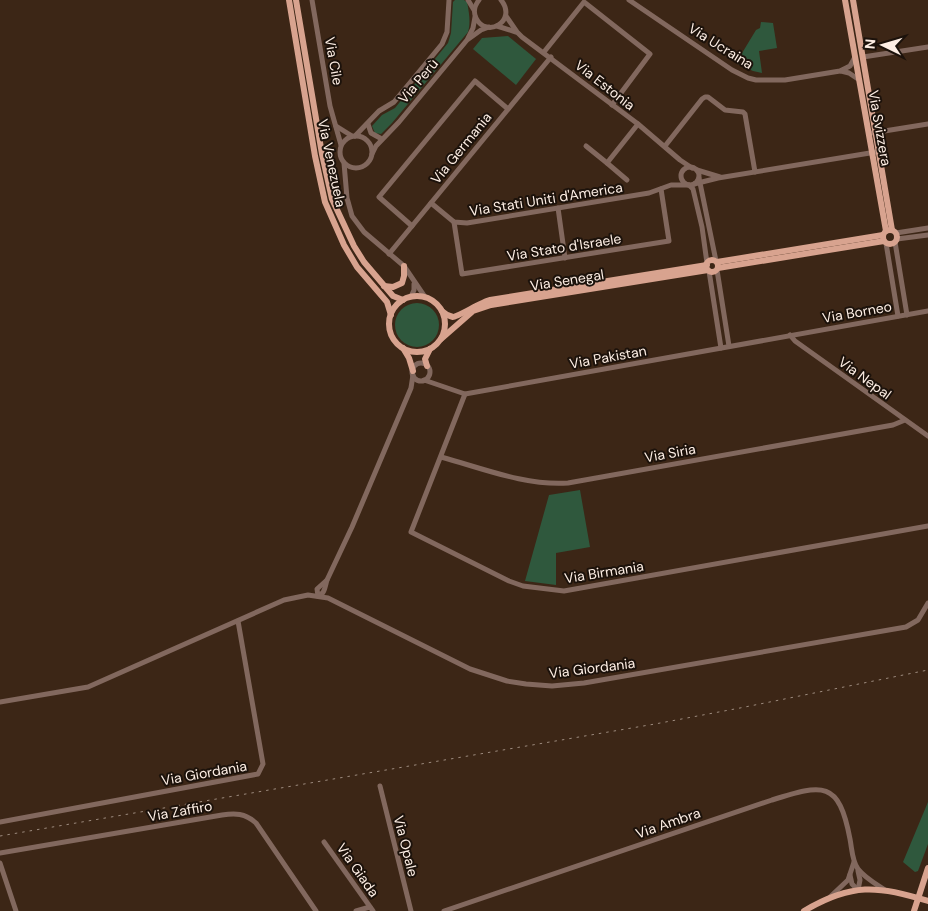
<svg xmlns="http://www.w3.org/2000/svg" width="928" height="911" font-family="'DM Sans',sans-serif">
<rect width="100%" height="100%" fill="#3c2616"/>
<g fill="#2f583d">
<path d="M455,0h9l3,2c2,10 4,21 1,30l-76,91 -11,11 -6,-1 -3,-7 10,-11 13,-7 53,-65 3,-10 2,-31z"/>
<path d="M761,22l12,1 4,25 -18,3 3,22 -9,-2 -17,-8 20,-33 4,-2z"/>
<path d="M508,36l28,23 -20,26 -43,-36 9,-11z"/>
<circle cx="417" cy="325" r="22"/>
<path d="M580,490l10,57 -34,6v32l-31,-4 24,-86z"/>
<path d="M928,802v42l-10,27 -3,1 -12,-10z"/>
</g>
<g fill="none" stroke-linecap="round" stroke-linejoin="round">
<g stroke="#82685e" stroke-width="5">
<path d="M312,0l18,106 11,39"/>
<path d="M468,0l6,10"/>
<path d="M479,0c-4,5 -6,12 -3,18 10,21 42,3 25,-18"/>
<path d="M629,0l103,70 16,8 8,2h29l55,-9 10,-5 5,-9"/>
<path d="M506,16l11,16 5,5 116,87 42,36 12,8"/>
<path d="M497,26l19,6"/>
<path d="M468,38l5,-10 2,-11"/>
<path d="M544,52l40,-50 66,52 -38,51"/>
<path d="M863,57l65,-10"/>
<path d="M841,71l8,2 9,6"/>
<path d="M368,124l3,9 9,5"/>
<path d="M336,126l16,10"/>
<path d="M872,133l56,-9"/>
<path d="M355,136l24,-25 15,-9 48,-58 5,-12 2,-32"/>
<circle cx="356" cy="152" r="16"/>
<path d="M586,146l21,17 31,-39"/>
<path d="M665,146l37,-47 3,-2h3l17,13 18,2 2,2 10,58"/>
<path d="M372,154l4,-8 23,-24 68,-82 14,-10 8,-3"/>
<path d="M344,163l3,35 5,18 12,16 40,34 21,31"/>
<path d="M607,163l20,17"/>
<circle cx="690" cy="176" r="9"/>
<path d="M697,170l23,7"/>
<path d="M699,178l17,83"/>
<path d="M694,184l24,-6 158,-26"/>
<path d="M689,185l4,4 9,38 5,36"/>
<path d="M431,203l23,19 13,1 182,-30 22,-8h16"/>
<path d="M558,208l7,50"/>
<path d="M454,222l8,52 207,-33 -8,-52"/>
<path d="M412,226l-33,-29 96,-116 33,28"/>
<path d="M896,233l32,-5"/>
<path d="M897,239l31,-4"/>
<path d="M895,242l12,73"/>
<path d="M886,243l12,73"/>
<path d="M389,254l162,-197"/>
<path d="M717,270l12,76"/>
<path d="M709,271l12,77"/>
<path d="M411,297l3,-7v-6"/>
<path d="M790,335l5,6 133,95"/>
<circle cx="421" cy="372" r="9"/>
<path d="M424,380l41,14 463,-83"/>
<path d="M465,394l-54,138 98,49 14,5 41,5 364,-65"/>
<path d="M441,457c41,11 84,29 127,26l325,-58 12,-5"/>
<path d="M318,596c7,-2 7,-10 9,-16l25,-53 59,-139 2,-13"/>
<path d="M318,596l-1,-7 10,-9"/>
<path d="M0,702l88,-15 196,-87 24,-5 20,3 142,71 37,12 19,3 26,2 32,-3 322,-56 12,-7 10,-17"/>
<path d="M380,786l31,125"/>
<path d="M0,822l258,-48 5,-10 -25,-143"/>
<path d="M324,842l49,69"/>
<path d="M0,853l222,-38c13,-2 23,-2 34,8l60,88"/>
<path d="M0,863l16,48"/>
<path d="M850,875l2,9 6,6"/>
<path d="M858,890l2,-10 -2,-9"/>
<path d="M830,897l18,-17 6,-18"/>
<path d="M356,911l14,-4"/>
<path d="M444,911l328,-111c51,-16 67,-20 78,39 2,10 2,22 8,30 7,9 18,15 27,21"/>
</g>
<g stroke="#d8a38f" stroke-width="6">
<path d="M289,0l26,156 10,46 19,43 13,22 30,35 4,13"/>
<path d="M296,0l26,154 10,45 22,47 10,16 29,34 10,4"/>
<path d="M845,0l41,231"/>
<path d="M853,0l39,230"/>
<circle cx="890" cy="237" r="7"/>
<circle cx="712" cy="266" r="6"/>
<path d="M717,262l166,-27"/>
<path d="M718,268l166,-27"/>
<path d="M384,286l9,1 9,-4 2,-7v-10"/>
<circle cx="417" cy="324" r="28"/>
<path d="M442,311c3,3 7,5 11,6 4,0 29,-15 37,-17l217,-35"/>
<path d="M441,339l32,-28 18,-6 217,-35"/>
<path d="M403,348l6,10 4,13"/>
<path d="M427,366l-2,-7 5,-10"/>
<path d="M804,911c47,-28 74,-26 124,-10"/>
<path d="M914,911l14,-43"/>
</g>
<path stroke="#9d8b7e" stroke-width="1" stroke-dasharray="2.5 5" stroke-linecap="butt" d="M0,836l655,-112 85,-16 188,-38"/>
</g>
<g text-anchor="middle" stroke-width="4" stroke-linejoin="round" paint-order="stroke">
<g font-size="14" fill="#fdeee4" stroke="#1c120b">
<text transform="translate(721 46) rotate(32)" y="5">Via Ucraina</text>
<text transform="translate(334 61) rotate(80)" y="5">Via Cile</text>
<text transform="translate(418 81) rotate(-50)" y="5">Via Perù</text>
<text transform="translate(605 85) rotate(38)" y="5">Via Estonia</text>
<text transform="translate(880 128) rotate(80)" y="5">Via Svizzera</text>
<text transform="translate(461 148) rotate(-51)" y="5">Via Germania</text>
<text transform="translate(332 163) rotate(78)" y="5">Via Venezuela</text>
<text transform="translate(546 199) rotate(-9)" y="5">Via Stati Uniti d'America</text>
<text transform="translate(564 247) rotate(-9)" y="5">Via Stato d'Israele</text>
<text transform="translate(567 280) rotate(-9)" y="5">Via Senegal</text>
<text transform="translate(857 312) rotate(-10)" y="5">Via Borneo</text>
<text transform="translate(608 357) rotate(-10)" y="5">Via Pakistan</text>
<text transform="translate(865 378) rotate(36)" y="5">Via Nepal</text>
<text transform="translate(670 453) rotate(-10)" y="5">Via Siria</text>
<text transform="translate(604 572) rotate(-9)" y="5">Via Birmania</text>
<text transform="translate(592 668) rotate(-7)" y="5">Via Giordania</text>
<text transform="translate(204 773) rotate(-10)" y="5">Via Giordania</text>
<text transform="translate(180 811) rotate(-10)" y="5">Via Zaffiro</text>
<text transform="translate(668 823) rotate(-19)" y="5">Via Ambra</text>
<text transform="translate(406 846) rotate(76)" y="5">Via Opale</text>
<text transform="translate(358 870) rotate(55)" y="5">Via Giada</text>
</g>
</g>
<g transform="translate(883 45) rotate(275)" stroke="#1c120b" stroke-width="4" paint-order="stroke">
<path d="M0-4L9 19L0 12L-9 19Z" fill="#fdeee4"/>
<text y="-8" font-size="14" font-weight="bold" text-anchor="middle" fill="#fdeee4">N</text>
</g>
</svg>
